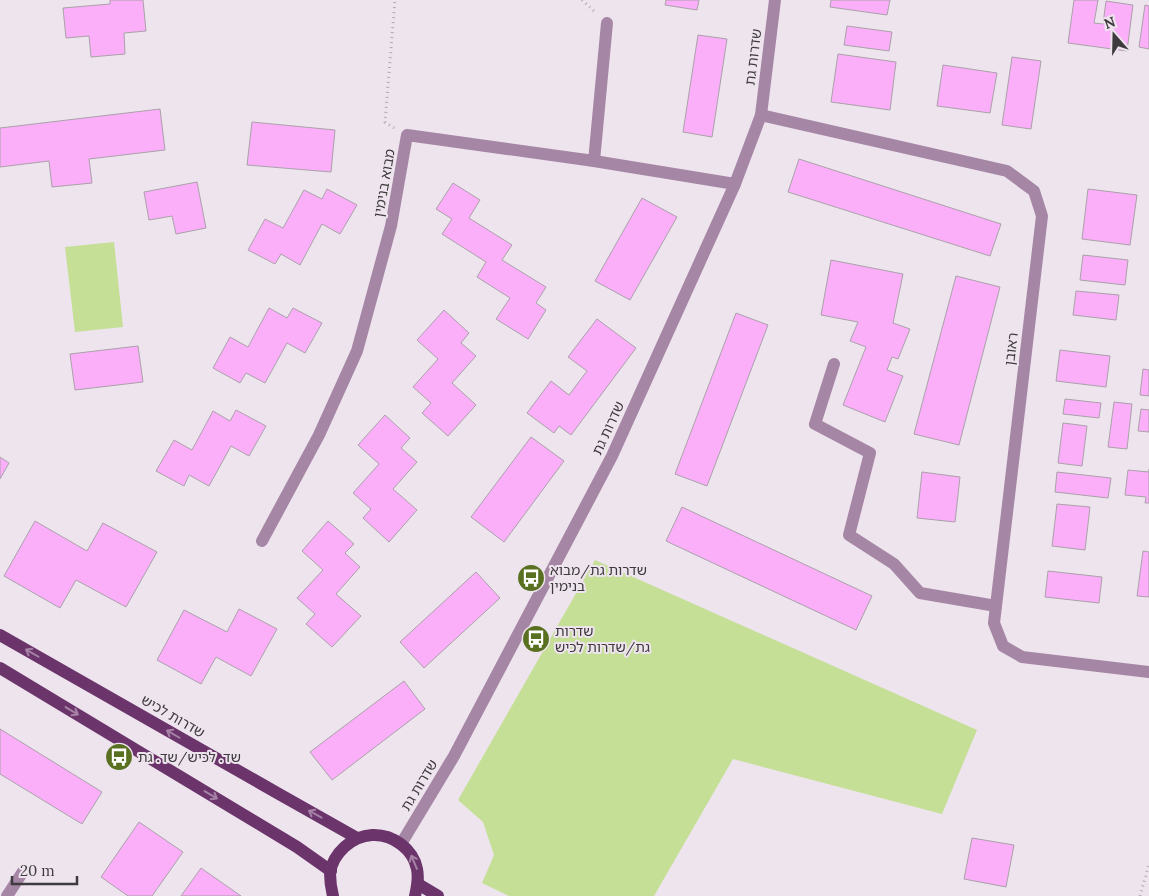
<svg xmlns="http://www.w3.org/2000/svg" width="1149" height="896" font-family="Lora,'Noto Sans Hebrew',serif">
<rect width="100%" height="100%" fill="#eee4ee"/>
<g fill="#c5df96">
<path d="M114,242l9,85 -48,5 -10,-85z"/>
<path d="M595,560l382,170 -35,84 -209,-55 -79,137h-145l-27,-13 12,-28 -11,-33 -25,-22z"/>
</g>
<g fill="#faaff8" stroke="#aaa1aa">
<path d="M110,0h33l3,31 -22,2 1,21 -34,3 -2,-21 -23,2 -3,-30 47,-4z"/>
<path d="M666,0h33l-2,10 -32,-5z"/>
<path d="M831,0h59l-3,15 -57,-8z"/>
<path d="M1074,0h24l-4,23 9,1 3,-23 27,4 -6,46 -59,-8z"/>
<path d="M1145,5l4,1v43l-10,-2z"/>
<path d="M847,26l45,6 -3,19 -45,-6z"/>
<path d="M698,35l29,4 -15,98 -29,-5z"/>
<path d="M838,54l58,8 -6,48 -59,-8z"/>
<path d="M1012,57l29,4 -10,68 -29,-4z"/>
<path d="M943,65l54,8 -7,40 -53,-7z"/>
<path d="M160,109l5,41 -76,9 3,24 -40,4 -3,-26 -49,6v-39z"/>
<path d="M252,122l83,8 -4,42 -84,-7z"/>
<path d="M799,159l202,65 -11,32 -202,-64z"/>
<path d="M197,182l9,46 -30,6 -4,-18 -23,4 -5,-28z"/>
<path d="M453,183l27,17 -11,18 43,27 -10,15 44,27 -10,16 10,7 -18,29 -32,-20 14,-21 -33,-21 9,-15 -44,-28 10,-15 -16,-10z"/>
<path d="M327,189l30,16 -17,29 -18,-10 -22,41 -19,-11 -6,10 -27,-14 17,-31 18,9 21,-38 18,9z"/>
<path d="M1088,189l49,6 -7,50 -48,-6z"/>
<path d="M642,198l35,19 -47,83 -35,-19z"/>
<path d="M1083,255l45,5 -3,25 -45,-5z"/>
<path d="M831,260l72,14 -10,49 17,6 -12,30 -6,-2 -5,13 16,6 -18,46 -42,-17 23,-58 -16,-6 8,-19 -37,-7z"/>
<path d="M956,276l44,11 -41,158 -45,-11z"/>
<path d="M1076,291l43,4 -3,25 -43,-5z"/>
<path d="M269,308l18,10 6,-10 29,15 -17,30 -18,-10 -22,40 -19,-10 -6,10 -27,-15 17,-31 18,10z"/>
<path d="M444,310l25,23 -8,10 15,13 -24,27 24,22 -28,31 -26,-23 9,-10 -18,-16 25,-28 -21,-19z"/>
<path d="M736,313l32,12 -61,161 -32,-12z"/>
<path d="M597,319l39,29 -65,87 -12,-9 -5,7 -27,-20 24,-32 18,14 18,-24 -19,-14z"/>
<path d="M138,346l5,36 -68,8 -5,-36z"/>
<path d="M1060,350l50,6 -4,31 -50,-6z"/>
<path d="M1143,369l6,1v26l-9,-1z"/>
<path d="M1065,399l36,4 -2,15 -36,-4z"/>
<path d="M1114,402l18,2 -5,45 -19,-2z"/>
<path d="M1141,409l8,1v22l-11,-1z"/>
<path d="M236,410l30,16 -17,30 -18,-10 -22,40 -20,-11 -5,11 -28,-15 18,-31 18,10 21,-39 17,10z"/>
<path d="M385,415l25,23 -9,10 16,14 -24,27 24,21 -28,32 -26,-24 8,-9 -18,-16 26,-29 -21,-19z"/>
<path d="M1063,423l24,3 -5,40 -24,-3z"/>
<path d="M531,437l33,24 -60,81 -33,-25z"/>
<path d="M0,457l9,6 -9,16z"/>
<path d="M1149,469v34h-4l1,-6 -21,-2 3,-25 21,2z"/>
<path d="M922,472l38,5 -5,45 -38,-4z"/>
<path d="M1057,472l54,6 -3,20 -53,-6z"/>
<path d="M1057,504l33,3 -5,43 -33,-4z"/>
<path d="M682,507l190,89 -16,34 -190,-89z"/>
<path d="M35,521l52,30 16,-28 54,29 -31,55 -50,-27 -16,28 -56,-32z"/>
<path d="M328,521l26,23 -9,9 15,14 -24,27 25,22 -29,31 -26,-23 9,-10 -18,-16 26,-28 -21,-19z"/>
<path d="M1143,551l6,1v45l-12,-1z"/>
<path d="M1048,571l54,6 -3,26 -54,-6z"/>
<path d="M476,572l24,26 -76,70 -24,-26z"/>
<path d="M239,609l38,20 -26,47 -35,-19 -15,27 -44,-24 27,-50 43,22z"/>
<path d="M404,681l21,28 -93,71 -22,-28z"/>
<path d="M0,729l102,63 -20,32 -82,-50z"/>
<path d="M139,822l44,30 -31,44h-24l-27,-19z"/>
<path d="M972,838l42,7 -8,42 -42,-8z"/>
<path d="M201,868l40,28h-60z"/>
</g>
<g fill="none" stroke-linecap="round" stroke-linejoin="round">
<g stroke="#b0a8b0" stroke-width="3" stroke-dasharray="1 4" stroke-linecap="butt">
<path d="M582,0l13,12"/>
<path d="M394,128l-9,-6 10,-122"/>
<path d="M1140,896l9,-32"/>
</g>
<g stroke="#a686a5" stroke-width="12">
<path d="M761,115l246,56 27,20 8,25 -48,407 9,23 19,11 127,15"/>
<path d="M594,161l13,-138"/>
<path d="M834,364l-19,60 55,29 -21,82 45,29 26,29 76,13"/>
<path d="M262,541l57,-106 38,-84 34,-125 16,-91 187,26 141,23"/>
<path d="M401,844l53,-88 158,-300 123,-272 26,-69 14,-115"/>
<path d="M7,896l17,-26"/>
</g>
<g stroke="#6b346b" stroke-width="12">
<path d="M0,635l279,159 78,44"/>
<path d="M0,668l297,179 34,24"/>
<path d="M418,884l20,12"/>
<path d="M333,896c-2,-8 -3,-15 -3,-23 3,-20 22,-37 42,-38 21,-1 41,14 45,34 2,10 0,18 -2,27"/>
</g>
</g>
<defs><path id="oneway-shaft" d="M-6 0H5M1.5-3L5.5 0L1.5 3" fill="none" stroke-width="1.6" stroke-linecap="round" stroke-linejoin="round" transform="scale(1.25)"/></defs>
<g stroke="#a683a6">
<use href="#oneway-shaft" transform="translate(32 653) rotate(-150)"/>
<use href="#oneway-shaft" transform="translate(72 711) rotate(31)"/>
<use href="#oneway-shaft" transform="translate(173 734) rotate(-150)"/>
<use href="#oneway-shaft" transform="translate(211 795) rotate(31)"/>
<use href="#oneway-shaft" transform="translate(315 814) rotate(-151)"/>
<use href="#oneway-shaft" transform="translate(414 862) rotate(-113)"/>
</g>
<defs>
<g id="bus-disc" transform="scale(1.4375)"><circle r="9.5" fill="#597021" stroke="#eee4ee"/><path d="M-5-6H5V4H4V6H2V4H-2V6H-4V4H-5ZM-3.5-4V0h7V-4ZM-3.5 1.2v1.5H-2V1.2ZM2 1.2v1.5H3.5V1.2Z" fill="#fff"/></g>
</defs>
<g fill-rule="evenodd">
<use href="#bus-disc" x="531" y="578"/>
<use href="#bus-disc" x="536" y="639"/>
<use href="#bus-disc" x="119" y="757"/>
</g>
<g text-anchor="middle" stroke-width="4" stroke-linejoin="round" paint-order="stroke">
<g font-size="14" fill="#3e3a3d" stroke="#eee4ee">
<text transform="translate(753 57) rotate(-83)" y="5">שדרות גת</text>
<text transform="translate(384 183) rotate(-80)" y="5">מבוא בנימין</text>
<text transform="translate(1011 349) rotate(-83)" y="5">ראובן</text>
<text transform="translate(608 428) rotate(-65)" y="5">שדרות גת</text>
<text transform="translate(173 716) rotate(30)" y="5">שדרות לכיש</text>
<text transform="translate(419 785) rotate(-59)" y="5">שדרות גת</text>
</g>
<g font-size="14" fill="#3e3a3d" stroke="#eee4ee" text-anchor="start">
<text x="550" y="575">שדרות גת/מבוא<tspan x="550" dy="16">בנימין</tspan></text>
<text x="555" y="636">שדרות<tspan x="555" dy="16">גת/שדרות לכיש</tspan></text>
<text x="138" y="762">שד. לכיש/שד. גת</text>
</g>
</g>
<g transform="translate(1114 35) rotate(340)" stroke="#eee4ee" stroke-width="4" paint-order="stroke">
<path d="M0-4L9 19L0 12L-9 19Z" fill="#3e3a3d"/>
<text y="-8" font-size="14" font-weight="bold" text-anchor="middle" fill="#3e3a3d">N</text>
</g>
<path d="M12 876v8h65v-8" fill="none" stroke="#3e3a3d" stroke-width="2.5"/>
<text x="20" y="876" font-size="15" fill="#3e3a3d" stroke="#eee4ee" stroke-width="4" paint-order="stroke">20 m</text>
</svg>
